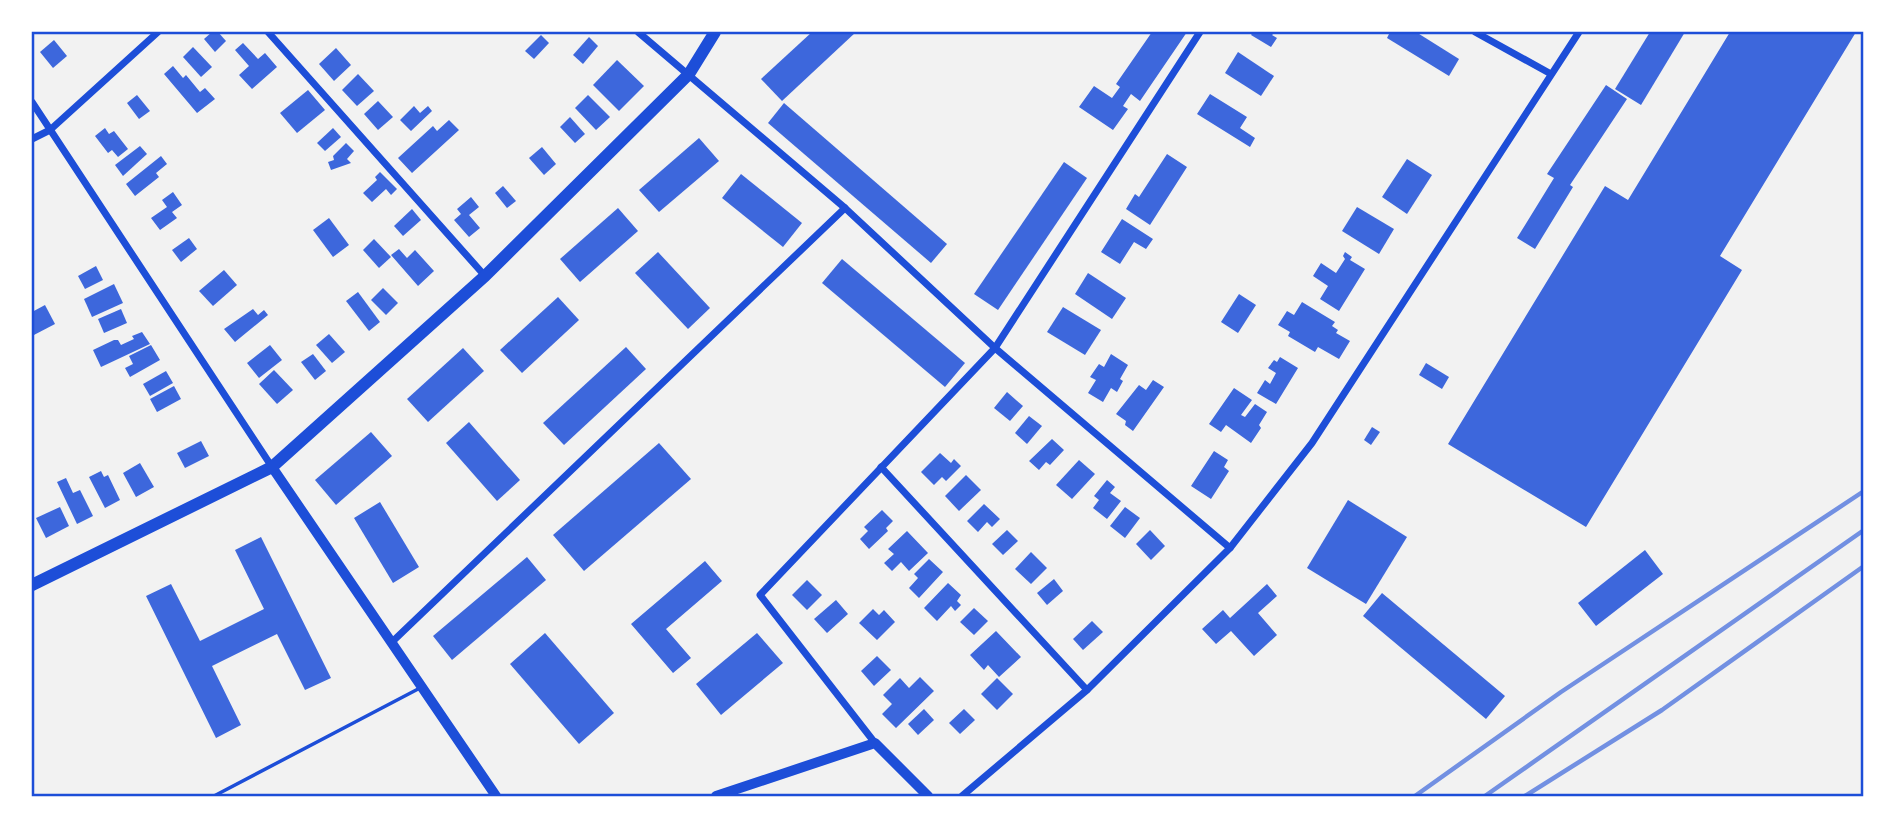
<svg xmlns="http://www.w3.org/2000/svg" width="1895" height="828" font-family="'DM Sans',sans-serif">
<rect width="100%" height="100%" fill="#f2f2f2"/>
<g fill="#3d67dc">
<path d="M212,32h6l8,9 -11,11 -11,-13z"/>
<path d="M812,32h44l-74,69 -21,-22z"/>
<path d="M1152,32h35l-47,69 -9,-7 -8,12 5,3 -15,21 -34,-23 15,-21 18,12 8,-11 -4,-3z"/>
<path d="M1253,32h22l-3,3 5,3 -6,9 -20,-12z"/>
<path d="M1390,32h26l43,27 -10,17 -62,-38z"/>
<path d="M1650,32h35l-44,73 -26,-16z"/>
<path d="M1730,32h126l-136,224 22,14 -156,257 -138,-83 157,-258 23,14z"/>
<path d="M541,35l8,8 -15,16 -9,-8z"/>
<path d="M589,37l9,9 -15,18 -10,-9z"/>
<path d="M54,40l13,16 -14,12 -13,-16z"/>
<path d="M243,43l15,16 7,-6 12,14 -25,22 -13,-14 10,-9 -14,-16z"/>
<path d="M193,47l19,20 -11,10 -18,-20z"/>
<path d="M336,48l15,17 -17,16 -15,-17z"/>
<path d="M1238,52l36,24 -13,20 -36,-23z"/>
<path d="M617,60l27,26 -25,25 -26,-26z"/>
<path d="M173,66l10,12 3,-3 14,17 5,-4 10,11 -18,14 -33,-39z"/>
<path d="M358,74l16,17 -17,15 -15,-16z"/>
<path d="M1606,85l21,14 -57,86 3,2 -38,62 -18,-11 37,-60 -7,-4z"/>
<path d="M308,90l17,20 -28,23 -17,-20z"/>
<path d="M1210,94l37,23 -7,11 15,10 -5,9 -53,-33z"/>
<path d="M137,95l13,16 -11,8 -12,-16z"/>
<path d="M588,95l22,22 -14,13 -21,-22z"/>
<path d="M378,101l15,16 -15,13 -14,-16z"/>
<path d="M784,103l163,141 -16,19 -163,-140z"/>
<path d="M414,106l6,7 8,-7 4,5 -21,20 -11,-11z"/>
<path d="M570,117l15,17 -10,9 -15,-16z"/>
<path d="M449,120l10,10 -47,43 -14,-15 35,-32 4,5z"/>
<path d="M105,128l4,6 5,-3 14,18 -10,8 -6,-7 -4,3 -13,-17z"/>
<path d="M333,128l8,9 -16,14 -8,-8z"/>
<path d="M699,138l20,23 -60,51 -20,-22z"/>
<path d="M346,143l8,8 -7,8 4,4 -20,7 -3,-8 6,-2 -1,-4z"/>
<path d="M140,146l7,8 -24,22 -8,-11z"/>
<path d="M542,147l14,17 -12,11 -15,-17z"/>
<path d="M1167,154l20,13 -37,58 -24,-16 9,-15 4,3z"/>
<path d="M161,156l6,8 -11,9 3,4 -24,19 -9,-12z"/>
<path d="M1407,159l25,16 -25,39 -25,-17z"/>
<path d="M1064,162l23,16 -89,132 -24,-16z"/>
<path d="M380,172l17,17 -6,6 -5,-6 -14,13 -9,-9 14,-13 -2,-3z"/>
<path d="M741,174l61,49 -19,24 -61,-49z"/>
<path d="M503,186l13,15 -9,7 -12,-15z"/>
<path d="M173,192l9,13 -10,7 5,6 -17,12 -9,-12 16,-11 -5,-7z"/>
<path d="M471,197l8,10 -10,8 11,13 -11,9 -15,-17 7,-6 -4,-5z"/>
<path d="M1357,207l37,22 -15,25 -37,-23z"/>
<path d="M618,208l20,23 -58,51 -20,-23z"/>
<path d="M412,209l9,11 -18,16 -9,-10z"/>
<path d="M329,218l20,27 -16,12 -20,-27z"/>
<path d="M1122,219l31,20 -7,10 -12,-7 -14,22 -19,-12z"/>
<path d="M189,238l8,11 -16,13 -9,-12z"/>
<path d="M374,239l17,18 -12,11 -16,-18z"/>
<path d="M399,249l8,9 8,-8 19,21 -16,15 -27,-31z"/>
<path d="M658,252l52,56 -22,21 -53,-56z"/>
<path d="M1345,252l7,5 -2,3 15,9 -26,42 -19,-12 8,-13 -15,-10 8,-13 15,10 9,-14 -2,-3z"/>
<path d="M842,259l123,104 -20,24 -123,-104z"/>
<path d="M96,266l7,14 -18,9 -7,-13z"/>
<path d="M224,270l13,15 -24,21 -14,-15z"/>
<path d="M1088,273l38,25 -14,21 -37,-25z"/>
<path d="M114,284l9,19 -31,14 -8,-18z"/>
<path d="M383,288l15,15 -12,12 -15,-15z"/>
<path d="M358,292l22,30 -11,9 -23,-30z"/>
<path d="M1239,294l17,11 -18,28 -17,-11z"/>
<path d="M558,297l21,23 -57,53 -22,-23z"/>
<path d="M1302,302l33,20 -3,4 6,4 -2,3 14,8 -11,18 -21,-12 -3,5 -27,-16 2,-4 -12,-7 9,-14 7,4z"/>
<path d="M45,305l10,19 -23,12v-24z"/>
<path d="M1063,307l38,23 -16,25 -38,-23z"/>
<path d="M121,309l6,14 -23,10 -6,-14z"/>
<path d="M253,309l5,6 6,-5 4,5 -33,27 -11,-13z"/>
<path d="M142,332l8,12 -49,23 -8,-17 21,-10h4l3,5 13,-6 -2,-3z"/>
<path d="M329,334l16,18 -13,11 -16,-18z"/>
<path d="M151,345l9,15 -30,17 -5,-9 8,-4 -4,-8z"/>
<path d="M270,345l12,15 -23,18 -12,-15z"/>
<path d="M626,347l20,22 -82,76 -21,-22z"/>
<path d="M463,348l21,23 -56,51 -21,-23z"/>
<path d="M313,354l13,17 -11,9 -14,-18z"/>
<path d="M1111,354l17,11 -8,14 3,2 -6,11 -6,-4 -8,14 -15,-9 8,-13 -6,-3 9,-13 5,3z"/>
<path d="M1280,357l18,11 -22,36 -19,-11 8,-13 5,4 6,-11 -8,-5 6,-8 3,2z"/>
<path d="M1426,363l23,14 -7,12 -23,-14z"/>
<path d="M274,370l19,20 -16,14 -18,-20z"/>
<path d="M166,371l7,12 -23,13 -7,-12z"/>
<path d="M1153,380l11,7 -31,44 -8,-6 1,-4 -10,-7 23,-29 7,5z"/>
<path d="M174,386l7,13 -24,13 -7,-13z"/>
<path d="M1234,388l18,12 -11,15 4,2 10,-13 12,8 -8,13 2,3 -10,15 -25,-18 -5,7 -12,-8z"/>
<path d="M1007,392l16,14 -13,15 -16,-13z"/>
<path d="M1029,416l13,10 -15,18 -12,-11z"/>
<path d="M469,422l51,58 -23,21 -51,-58z"/>
<path d="M1372,427l8,5 -9,13 -7,-5z"/>
<path d="M371,432l21,24 -56,49 -21,-25z"/>
<path d="M1052,439l12,11 -14,15 -4,-3 -7,8 -10,-9z"/>
<path d="M201,441l8,15 -24,12 -8,-15z"/>
<path d="M659,443l32,36 -107,92 -31,-36z"/>
<path d="M1214,451l14,9 -4,7 5,4 -18,28 -20,-13z"/>
<path d="M940,453l11,10 3,-4 7,7 -15,15 -4,-4 -8,8 -13,-13z"/>
<path d="M1079,460l16,14 -23,25 -16,-14z"/>
<path d="M140,463l14,24 -18,10 -13,-24z"/>
<path d="M101,471l3,6 4,-2 12,25 -15,8 -16,-31z"/>
<path d="M966,475l15,15 -22,21 -14,-15z"/>
<path d="M66,478l7,15 7,-3 13,26 -16,8 -20,-42z"/>
<path d="M1107,480l8,7 -5,6 11,8 -14,18 -14,-11 6,-8 -5,-4z"/>
<path d="M1348,500l59,37 -41,67 -59,-36z"/>
<path d="M380,502l39,65 -26,16 -39,-65z"/>
<path d="M984,504l16,15 -8,8 -5,-5 -9,10 -11,-11z"/>
<path d="M60,507l9,19 -23,12 -10,-20z"/>
<path d="M1125,507l15,11 -15,20 -15,-12z"/>
<path d="M882,510l11,11 -7,7 2,3 -19,18 -9,-10 8,-8 -4,-4z"/>
<path d="M1007,530l11,11 -15,14 -11,-11z"/>
<path d="M1150,530l15,16 -14,14 -15,-16z"/>
<path d="M907,531l21,22 -19,18 -8,-9 -9,9 -8,-8 10,-9 -6,-5z"/>
<path d="M261,537l70,141 -26,12 -28,-56 -65,32 29,59 -25,13 -70,-142 25,-12 29,57 64,-32 -29,-59z"/>
<path d="M1645,550l18,24 -67,52 -18,-23z"/>
<path d="M1031,552l16,16 -16,16 -16,-15z"/>
<path d="M527,557l19,23 -94,80 -19,-24z"/>
<path d="M929,559l14,13 -24,26 -10,-10 9,-10 -4,-4z"/>
<path d="M705,561l17,20 -56,48 25,29 -18,15 -42,-49z"/>
<path d="M1054,579l9,12 -16,14 -10,-12z"/>
<path d="M807,580l15,15 -15,15 -15,-15z"/>
<path d="M948,583l13,12 -4,6 4,4 -6,6 -4,-5 -14,15 -13,-13z"/>
<path d="M1267,584l10,12 -19,17 19,22 -23,21 -23,-25 -15,13 -14,-15 21,-19 7,8z"/>
<path d="M1382,593l123,103 -19,23 -123,-103z"/>
<path d="M836,600l12,14 -21,19 -13,-14z"/>
<path d="M974,608l14,13 -14,14 -14,-13z"/>
<path d="M873,609l6,6 5,-5 11,12 -18,18 -18,-17z"/>
<path d="M1092,621l11,11 -20,18 -10,-11z"/>
<path d="M996,631l25,26 -22,20 -11,-12 -4,5 -14,-15z"/>
<path d="M545,633l69,80 -35,31 -69,-80z"/>
<path d="M757,633l26,30 -62,52 -25,-31z"/>
<path d="M877,656l14,14 -17,16 -13,-15z"/>
<path d="M920,677l14,14 -38,37 -14,-14 10,-10 -9,-9 17,-17 9,10z"/>
<path d="M997,678l16,16 -16,16 -16,-16z"/>
<path d="M924,709l10,11 -16,15 -10,-11z"/>
<path d="M964,709l11,11 -15,14 -11,-11z"/>
</g>
<g fill="none" stroke-linecap="round" stroke-linejoin="round">
<path stroke="#1d4ed8" stroke-width="3.5" d="M214,796l206,-108"/>
<g stroke="#1d4ed8" stroke-width="7">
<path d="M268,32l217,244"/>
<path d="M638,32l207,176 150,140 235,200"/>
<path d="M1475,32l76,42"/>
<path d="M32,102l240,365"/>
<path d="M32,139l18,-9 108,-98"/>
<path d="M881,467l206,223"/>
<path d="M391,643l454,-435"/>
<path d="M875,743l-115,-148 235,-247 205,-316"/>
<path d="M962,796l125,-106 143,-142 82,-105 267,-411"/>
</g>
<g stroke="#1d4ed8" stroke-width="10">
<path d="M272,467l224,329"/>
<path d="M716,796l159,-53 53,53"/>
</g>
<path stroke="#1d4ed8" stroke-width="12" d="M32,585l240,-118 213,-191 204,-202 26,-42"/>
<g stroke="#7290e2" stroke-width="4.5">
<path d="M1415,796l146,-104 303,-201"/>
<path d="M1485,796l379,-266"/>
<path d="M1525,796l137,-86 202,-144"/>
</g>
</g>
<rect width="1895" height="828" fill="none" stroke="#ffffff" stroke-width="66"/>
<rect x="33" y="33" width="1829" height="762" fill="none" stroke="#1d4ed8" stroke-width="2.5"/>
</svg>
